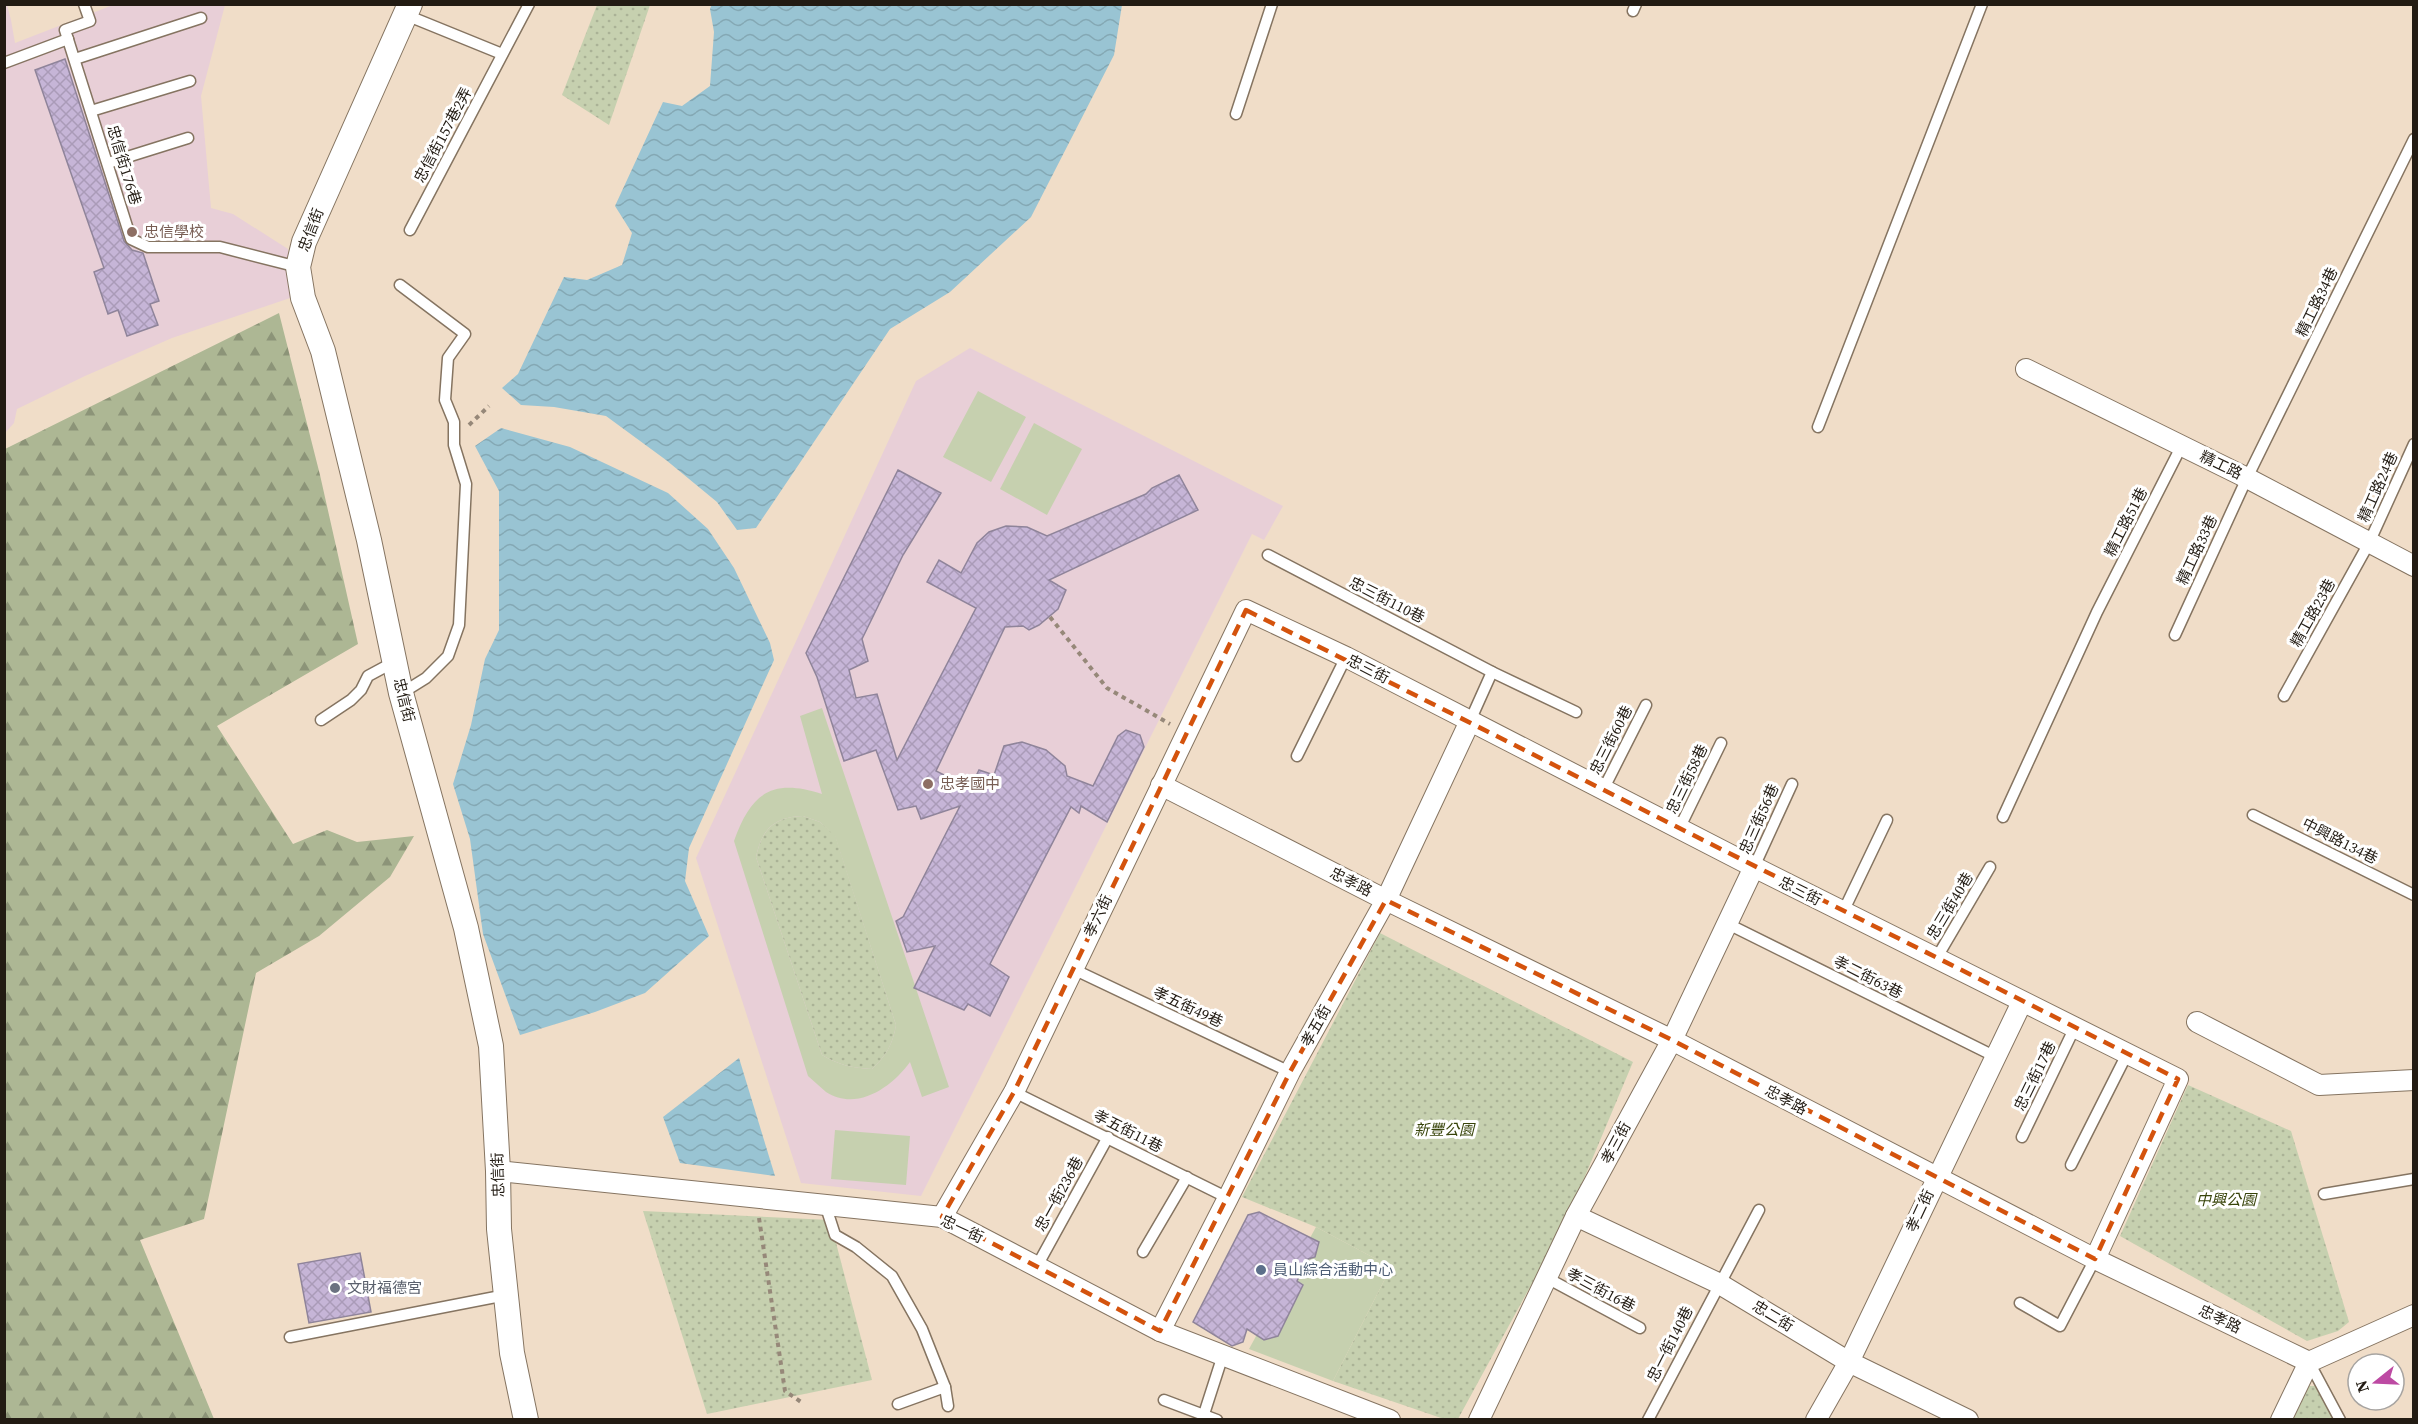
<svg xmlns="http://www.w3.org/2000/svg" width="2418" height="1424" font-family="'Source Serif 4','Noto Sans TC',serif">
<defs>
<pattern id="green-dots" width="8" height="8" patternUnits="userSpaceOnUse" patternTransform="scale(1.5)"><rect width="8" height="8" fill="#c6d0af"/><path d="M2 2h.1M6 6h.1" fill="none" stroke="#aab296" stroke-width="1.8" stroke-linecap="round"/></pattern>
<pattern id="forest-firs" width="22" height="20" patternUnits="userSpaceOnUse" patternTransform="scale(1.5)"><rect width="22" height="20" fill="#adb794"/><path d="M5 1l3.5 6h-7zM16 11l3.5 6h-7z" fill="#8c9478"/></pattern>
<pattern id="water-waves" width="16" height="10" patternUnits="userSpaceOnUse" patternTransform="scale(1.5)"><rect width="16" height="10" fill="#99c4d3"/><path d="M0 5q4-4 8 0t8 0" fill="none" stroke="#84a8b4"/></pattern>
<pattern id="building-cross-hatch" width="8" height="8" patternUnits="userSpaceOnUse" patternTransform="scale(1.5)"><rect width="8" height="8" fill="#c6b5d7"/><path d="M0 0l8 8M0 8l8-8" fill="none" stroke="#aa9bb8"/></pattern>
</defs>
<rect width="100%" height="100%" fill="#f0ddc8"/>
<g fill="#e8cfd7">
<path d="M5,5h2l4,15 4,23 98,-38h112l-24,91 10,112 22,6 55,35 5,48 -121,41 -87,38 -68,33 -3,14 -9,10z"/>
<path d="M970,348l313,158 -19,34 -12,-6 -331,662 -120,-13 -105,-325 220,-477z"/>
</g>
<g fill="url(#green-dots)">
<path d="M597,5h53l-41,120 -47,-30z"/>
<path d="M803,816l17,6 15,13 61,190c-3,19 -10,31 -24,44 -20,-1 -33,-4 -50,-14l-66,-198c6,-28 18,-40 47,-41z"/>
<path d="M1380,933l253,129 -66,157 -109,200h-14l-111,-38 58,-114 -75,-40 -74,-30z"/>
<path d="M2188,1085l103,46 58,191 -11,9 -31,10 -187,-105z"/>
<path d="M643,1211l187,9 42,160 -165,34z"/>
<path d="M2309,1386h6l18,33 -40,1z"/>
</g>
<path fill="url(#forest-firs)" d="M279,313l41,162 38,169 -141,82 76,118 34,-14 30,12 57,-6 -24,41 -71,59 -63,37 -52,246 -64,21 74,179h-209v-970z"/>
<g fill="#c6d0af" fill-rule="evenodd">
<path d="M978,391l48,26 -35,65 -48,-25z"/>
<path d="M1034,423l48,26 -35,66 -47,-26z"/>
<path d="M822,708l127,379 -27,10 -12,-35c-18,25 -53,50 -84,30 -6,-5 -12,-11 -18,-16l-74,-235c17,-48 38,-63 88,-47l-22,-78zM803,816l17,6 15,14 61,189c-3,19 -10,31 -24,44 -20,-1 -33,-4 -50,-14l-66,-198c6,-28 18,-40 47,-41z"/>
<path d="M835,1130l75,6 -4,49 -75,-6z"/>
<path d="M1316,1227l75,40 -58,114 -84,-32z"/>
</g>
<g fill="url(#water-waves)">
<path d="M712,4l410,1 -8,50 -83,162 -81,75 -60,37 -134,199 -19,2 -20,-28 -51,-42 -60,-44 -52,-9 -33,-2 -19,-17 16,-14 46,-97 23,3 35,-15 10,-32 -17,-27 48,-104 19,4 28,-20 4,-54 -4,-23z"/>
<path d="M501,428l69,19 98,46 40,36 26,39 36,75 4,17 -85,188 -4,33 24,55 -64,57 -50,19 -75,23 -37,-101 -13,-95 -17,-55 18,-59 14,-66 14,-29v-139l-24,-45z"/>
<path d="M739,1058l36,118 -95,-13 -17,-46z"/>
</g>
<g fill="url(#building-cross-hatch)" stroke="#8f849a" stroke-width="1.5">
<path d="M65,59l59,182 8,9 11,3 16,48 -9,3 8,21 -31,11 -9,-26 -10,4 -14,-42 10,-4 -69,-198z"/>
<path d="M898,470l43,23 -38,62 -41,84 6,22 -19,9 7,28 21,-4 20,66 79,-152 -49,-26 12,-22 22,13 16,-30 12,-11 17,-6 21,1 20,9 99,-42 6,-6 27,-13 19,35 -149,70 17,10 -8,19 -19,16 -10,5 -6,-4 -18,1 -69,144 34,17 9,-18 15,5 10,-29 18,-4 24,8 19,16 2,10 26,10 25,-50 8,-6 14,5 4,12 -37,75 -26,-16 -2,7 -8,-6 -81,157 19,13 -19,39 -22,-12 -4,6 -50,-22 21,-42 -28,6 -11,-31 7,-4 57,-111 -39,13 -5,-13 -18,4 -22,-60 -32,11 -27,-84 -11,-24z"/>
<path d="M1259,1212l60,30 -4,15 -7,2 -11,22 6,4 -25,51 -14,4 -17,-11 -4,13 -11,4 -39,-24 55,-107z"/>
<path d="M360,1253l11,59 -62,11 -11,-59z"/>
</g>
<g fill="none" stroke-linecap="round" stroke-linejoin="round">
<g stroke="#857461" stroke-width="13">
<g id="service">
<path d="M84,4l6,17 -25,9 66,209 17,8h72l78,20"/>
<path d="M1633,11l3,-7"/>
<path d="M406,15l96,39"/>
<path d="M75,59l126,-41"/>
<path d="M4,63l64,-24"/>
<path d="M91,111l99,-30"/>
<path d="M1236,114l36,-110"/>
<path d="M108,163l80,-25"/>
<path d="M410,230l119,-226"/>
<path d="M400,285l65,49 -17,24 -3,42 9,22v23l12,39 -7,141 -11,31 -22,22 -24,15"/>
<path d="M1818,427l164,-423"/>
<path d="M1268,555l224,117 84,40"/>
<path d="M2175,635l72,-157 167,-339"/>
<path d="M2284,696l85,-153 45,-99"/>
<path d="M321,720l30,-20 10,-10 7,-14 26,-14"/>
<path d="M1470,721l22,-49"/>
<path d="M1297,756l49,-99"/>
<path d="M1603,790l43,-85"/>
<path d="M2253,815l161,80"/>
<path d="M2003,817l94,-205 85,-167"/>
<path d="M1679,829l42,-86"/>
<path d="M1754,867l38,-83"/>
<path d="M1843,912l44,-92"/>
<path d="M1726,923l270,134"/>
<path d="M1936,959l54,-92"/>
<path d="M1073,969l217,103"/>
<path d="M1014,1092l214,106"/>
<path d="M2022,1137l53,-110"/>
<path d="M2071,1165l56,-111"/>
<path d="M2324,1194l90,-15"/>
<path d="M825,1204l10,31 21,12 36,29 30,53 23,58 3,19"/>
<path d="M1143,1252l44,-75"/>
<path d="M1037,1266l71,-129"/>
<path d="M1547,1278l93,50"/>
<path d="M2020,1303l40,23 35,-67"/>
<path d="M290,1337l216,-42"/>
<path d="M2309,1362l31,58"/>
<path d="M1164,1400l53,20"/>
<path d="M898,1404l47,-17"/>
<path d="M1204,1414l19,-59"/>
<path d="M1648,1420l111,-210"/>
</g>
</g>
<g stroke="#857461" stroke-width="22">
<g id="minor">
<path d="M2026,369l221,109 167,88"/>
<path d="M1161,785l225,115 286,140 423,219 214,103 105,-47"/>
<path d="M2197,1022l122,63 95,-5"/>
<path d="M498,1171l444,46 218,114 230,89"/>
<path d="M1576,1216l142,67 131,79 119,58"/>
<path d="M942,1217l72,-125 232,-482 100,47 408,210 424,212 -83,180"/>
<path d="M1160,1331l68,-133 62,-126 96,-172 84,-179"/>
<path d="M1479,1420l97,-204 96,-176 82,-173"/>
<path d="M1816,1420l33,-58 173,-360"/>
<path d="M2281,1420l28,-58"/>
</g>
</g>
<g stroke="#857461" stroke-width="26">
<path id="tertiary" d="M410,4l-106,238 -6,25 5,31 20,53 46,189 32,153 65,235 25,118 7,125 1,58 13,124 14,67"/>
</g>
<g stroke="#968879" stroke-width="4" stroke-dasharray="4.5 4.5" stroke-linecap="butt">
<path d="M469,425l20,-19"/>
<path d="M1050,617l57,71 63,36"/>
<path d="M759,1218l26,173 19,13"/>
</g>
<use href="#service" stroke="#fff" stroke-width="10"/>
<use href="#minor" stroke="#fff" stroke-width="20"/>
<use href="#tertiary" stroke="#fff" stroke-width="24"/>
</g>
<path fill="none" stroke="#d4530d" stroke-width="4.5" stroke-dasharray="12 8" stroke-linejoin="round" d="M1246,610l932,469 -83,180 -423,-219 -286,-140 -96,172 -130,259 -218,-114 72,-125z"/>
<g fill="#8d6e63" stroke="#fff" stroke-width="2">
<circle cx="132" cy="232" r="6"/>
<circle cx="928" cy="784" r="6"/>
</g>
<circle fill="#5c6f8a" stroke="#fff" stroke-width="2" cx="1261" cy="1270" r="6"/>
<circle fill="#6b7280" stroke="#fff" stroke-width="2" cx="335" cy="1288" r="6"/>
<g text-anchor="middle" stroke-width="6" stroke-linejoin="round" paint-order="stroke">
<g font-size="15" fill="#221b13" stroke="#fff">
<text transform="translate(443 135) rotate(-62)" y="5">忠信街157巷2弄</text>
<text transform="translate(124 165) rotate(73)" y="5">忠信街176巷</text>
<text transform="translate(311 230) rotate(-69)" y="5">忠信街</text>
<text transform="translate(2317 302) rotate(-64)" y="5">精工路34巷</text>
<text transform="translate(2221 465) rotate(26)" y="5">精工路</text>
<text transform="translate(2378 487) rotate(-66)" y="5">精工路24巷</text>
<text transform="translate(2126 522) rotate(-63)" y="5">精工路51巷</text>
<text transform="translate(2197 550) rotate(-65)" y="5">精工路33巷</text>
<text transform="translate(1387 600) rotate(27)" y="5">忠三街110巷</text>
<text transform="translate(2313 613) rotate(-61)" y="5">精工路23巷</text>
<text transform="translate(1368 669) rotate(27)" y="5">忠三街</text>
<text transform="translate(404 700) rotate(76)" y="5">忠信街</text>
<text transform="translate(1611 740) rotate(-63)" y="5">忠三街60巷</text>
<text transform="translate(1687 779) rotate(-64)" y="5">忠三街58巷</text>
<text transform="translate(1759 819) rotate(-66)" y="5">忠三街56巷</text>
<text transform="translate(2340 841) rotate(27)" y="5">中興路134巷</text>
<text transform="translate(1351 882) rotate(27)" y="5">忠孝路</text>
<text transform="translate(1800 891) rotate(27)" y="5">忠三街</text>
<text transform="translate(1950 906) rotate(-59)" y="5">忠三街40巷</text>
<text transform="translate(1098 916) rotate(-64)" y="5">孝六街</text>
<text transform="translate(1868 977) rotate(27)" y="5">孝二街63巷</text>
<text transform="translate(1188 1007) rotate(25)" y="5">孝五街49巷</text>
<text transform="translate(1316 1026) rotate(-61)" y="5">孝五街</text>
<text transform="translate(2035 1076) rotate(-64)" y="5">忠三街17巷</text>
<text transform="translate(1786 1100) rotate(28)" y="5">忠孝路</text>
<text transform="translate(1128 1131) rotate(27)" y="5">孝五街11巷</text>
<text transform="translate(1616 1143) rotate(-62)" y="5">孝三街</text>
<text transform="translate(498 1175) rotate(-92)" y="5">忠信街</text>
<text transform="translate(1059 1194) rotate(-61)" y="5">忠一街236巷</text>
<text transform="translate(1920 1211) rotate(-65)" y="5">孝二街</text>
<text transform="translate(962 1229) rotate(25)" y="5">忠一街</text>
<text transform="translate(1601 1290) rotate(28)" y="5">孝三街16巷</text>
<text transform="translate(1773 1316) rotate(31)" y="5">忠二街</text>
<text transform="translate(2220 1319) rotate(26)" y="5">忠孝路</text>
<text transform="translate(1670 1344) rotate(-63)" y="5">忠一街140巷</text>
</g>
<g font-size="15" fill="#785e54" stroke="#fff" text-anchor="start">
<text x="144" y="237">忠信學校</text>
<text x="940" y="789">忠孝國中</text>
</g>
<g font-size="15" font-style="italic" fill="#38440a" stroke="#fff">
<text x="1444" y="1135">新豐公園</text>
<text x="2226" y="1205">中興公園</text>
</g>
<g font-size="15" fill="#4e5e75" stroke="#fff" text-anchor="start">
<text x="1273" y="1275">員山綜合活動中心</text>
</g>
<g font-size="15" fill="#5b616d" stroke="#fff" text-anchor="start">
<text x="347" y="1293">文財福德宮</text>
</g>
</g>
<rect width="2418" height="1424" fill="none" stroke="#221b13" stroke-width="12"/>
<g transform="translate(2376 1382) rotate(252)"><circle r="28" fill="#ffffff" stroke="#a7a4a1" stroke-width="1.5"/>
<path d="M0-4.5L10 22L0 15L-10 22Z" fill="#bd4aa3"/>
<text y="-9" font-size="16" font-weight="bold" text-anchor="middle" fill="#221b13">N</text>
</g>
</svg>
